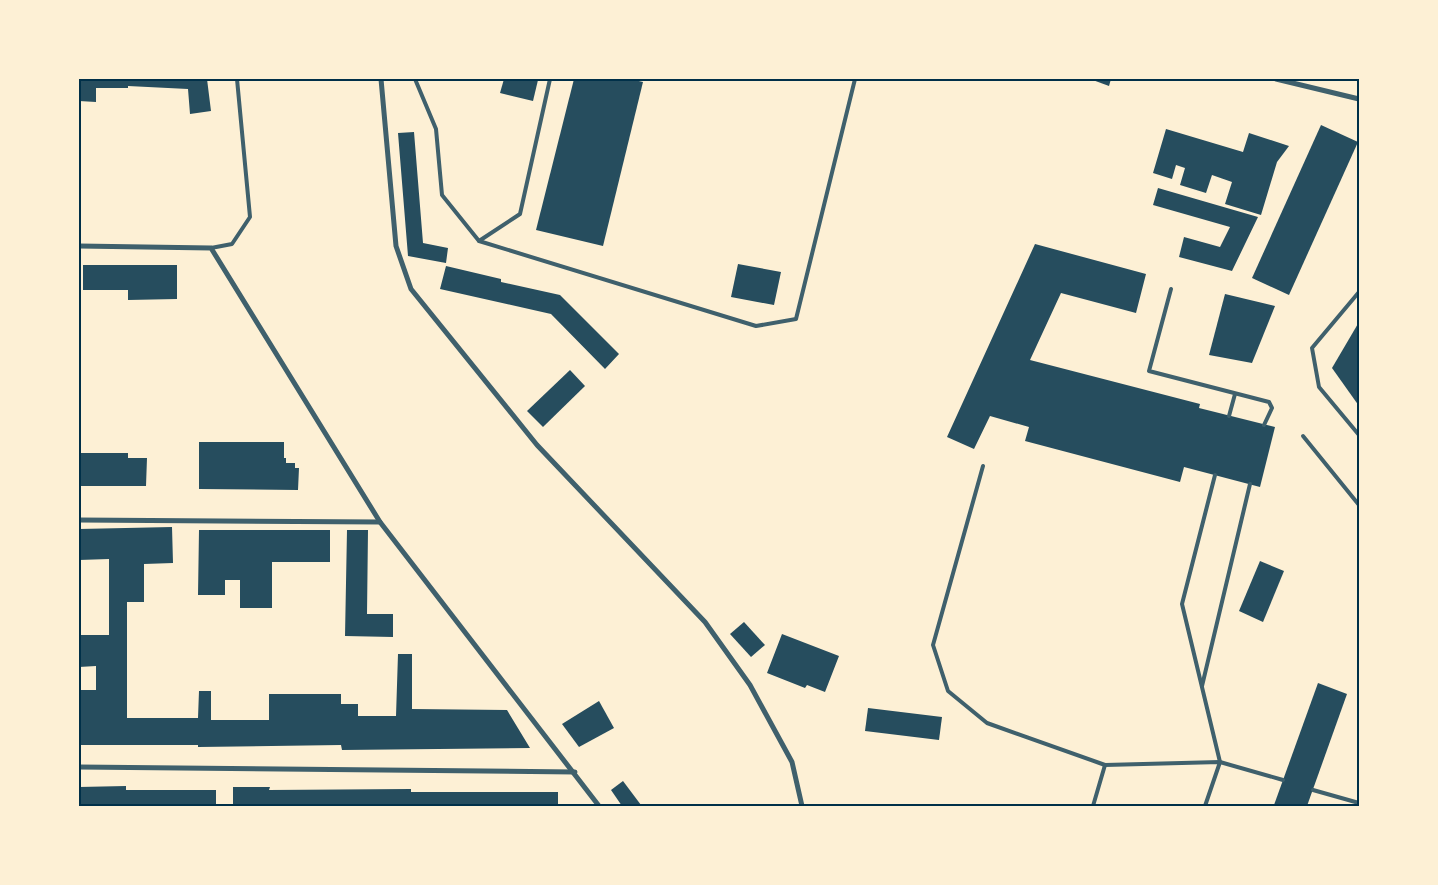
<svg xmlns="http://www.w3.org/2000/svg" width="1438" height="885" font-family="'Source Sans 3',sans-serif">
<rect width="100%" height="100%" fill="#fdf0d5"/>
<g fill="#264d5e">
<path d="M79,79h128l4,32 -21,3 -2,-25 -60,-3v2h-32v14l-17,-1z"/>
<path d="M504,79l34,1 -5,21 -33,-8z"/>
<path d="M574,79h56l13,3 -40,164 -67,-16z"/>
<path d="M1090,79h21l-2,7z"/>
<path d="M1321,125l37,17 -69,153 -37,-17z"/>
<path d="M1166,129l77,23 6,-19 40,13 -12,16 -16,53 -36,-11 7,-22 -20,-7 -6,18 -26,-8 5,-17 -9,-3 -4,14 -19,-6z"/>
<path d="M414,132l9,111 25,5 -2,15 -38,-7 -10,-123z"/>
<path d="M1158,188l100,29 -26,54 -53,-14 5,-20 36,10 10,-20 -77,-22z"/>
<path d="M1035,244l111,30 -10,39 -75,-20 -31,67 170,44 -1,4 76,19 -15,60 -76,-20 -4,15 -155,-41 4,-14 -39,-11 -16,33 -27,-12z"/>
<path d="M738,264l43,8 -7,33 -43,-8z"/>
<path d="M83,265h94v34l-49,1v-10h-45z"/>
<path d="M446,266l55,13v3l59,13 59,59 -14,15 -54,-55 -111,-25z"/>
<path d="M1225,294l50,12 -23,57 -43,-8z"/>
<path d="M1359,322v84l-27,-38z"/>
<path d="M570,370l15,16 -42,41 -16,-16z"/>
<path d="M199,442h85v16h2v5h9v5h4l-1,22 -99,-1z"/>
<path d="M79,453h49v5h19l-1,28h-67z"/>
<path d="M172,527l1,36 -29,1v38h-17v116h71l1,-27h12v29h58v-26h72v10h17v12h38l2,-62h14v55l95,1 23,38 -188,2 -1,-5 -143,2v-2h-119v-55h17v-24l-17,1v-32h30v-76l-30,1v-31z"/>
<path d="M199,530h131v32h-58v46h-32v-28h-15v15h-27z"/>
<path d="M347,530h21l-1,84h26v23l-48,-1z"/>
<path d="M1260,561l24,10 -21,51 -24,-11z"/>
<path d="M744,622l21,23 -14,12 -21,-23z"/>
<path d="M782,634l57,22 -14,36 -18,-7 -2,3 -38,-15z"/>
<path d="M1318,683l29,11 -40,112h-30l-3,-1z"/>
<path d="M599,701l15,27 -35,19 -17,-23z"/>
<path d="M868,708l74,9 -3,23 -74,-9z"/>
<path d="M623,781l18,24 -2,1h-17l-11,-16z"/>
<path d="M126,786v4h90v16h-137v-19z"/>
<path d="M233,787h37l-1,3 142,-1v3h147v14h-325z"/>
</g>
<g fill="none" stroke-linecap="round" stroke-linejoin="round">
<g stroke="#3f606c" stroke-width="4">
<path d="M415,79l21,50 6,66 37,46 277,85 40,-7 59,-240"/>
<path d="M479,241l41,-27 30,-135"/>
<path d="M211,248l21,-4 18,-27 -13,-138"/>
<path d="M1171,289l-22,82 120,31 3,6 -8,17"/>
<path d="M1359,292l-47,56 7,39 40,48"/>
<path d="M1229,416l6,-22"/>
<path d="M1303,436l56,69"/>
<path d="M983,466l-50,179 15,46 39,32 118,42 115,-3 63,18"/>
<path d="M1202,686l48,-202"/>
<path d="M1313,790l46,13"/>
<path d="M1093,806l12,-41"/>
<path d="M1205,806l15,-44 -38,-158 33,-129"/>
</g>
<g stroke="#3f606c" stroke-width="5">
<path d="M381,79l15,167 15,43 126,156 168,177 45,63 42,77 10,44"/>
<path d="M1276,79l83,20"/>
<path d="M79,246l132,2 169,274 219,284"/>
<path d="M79,520l301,2"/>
<path d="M79,767l496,5"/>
</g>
</g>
<rect width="1438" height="885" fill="none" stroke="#fdf0d5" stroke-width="160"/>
<rect x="80" y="80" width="1278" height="725" fill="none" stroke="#003049" stroke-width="2"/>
</svg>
